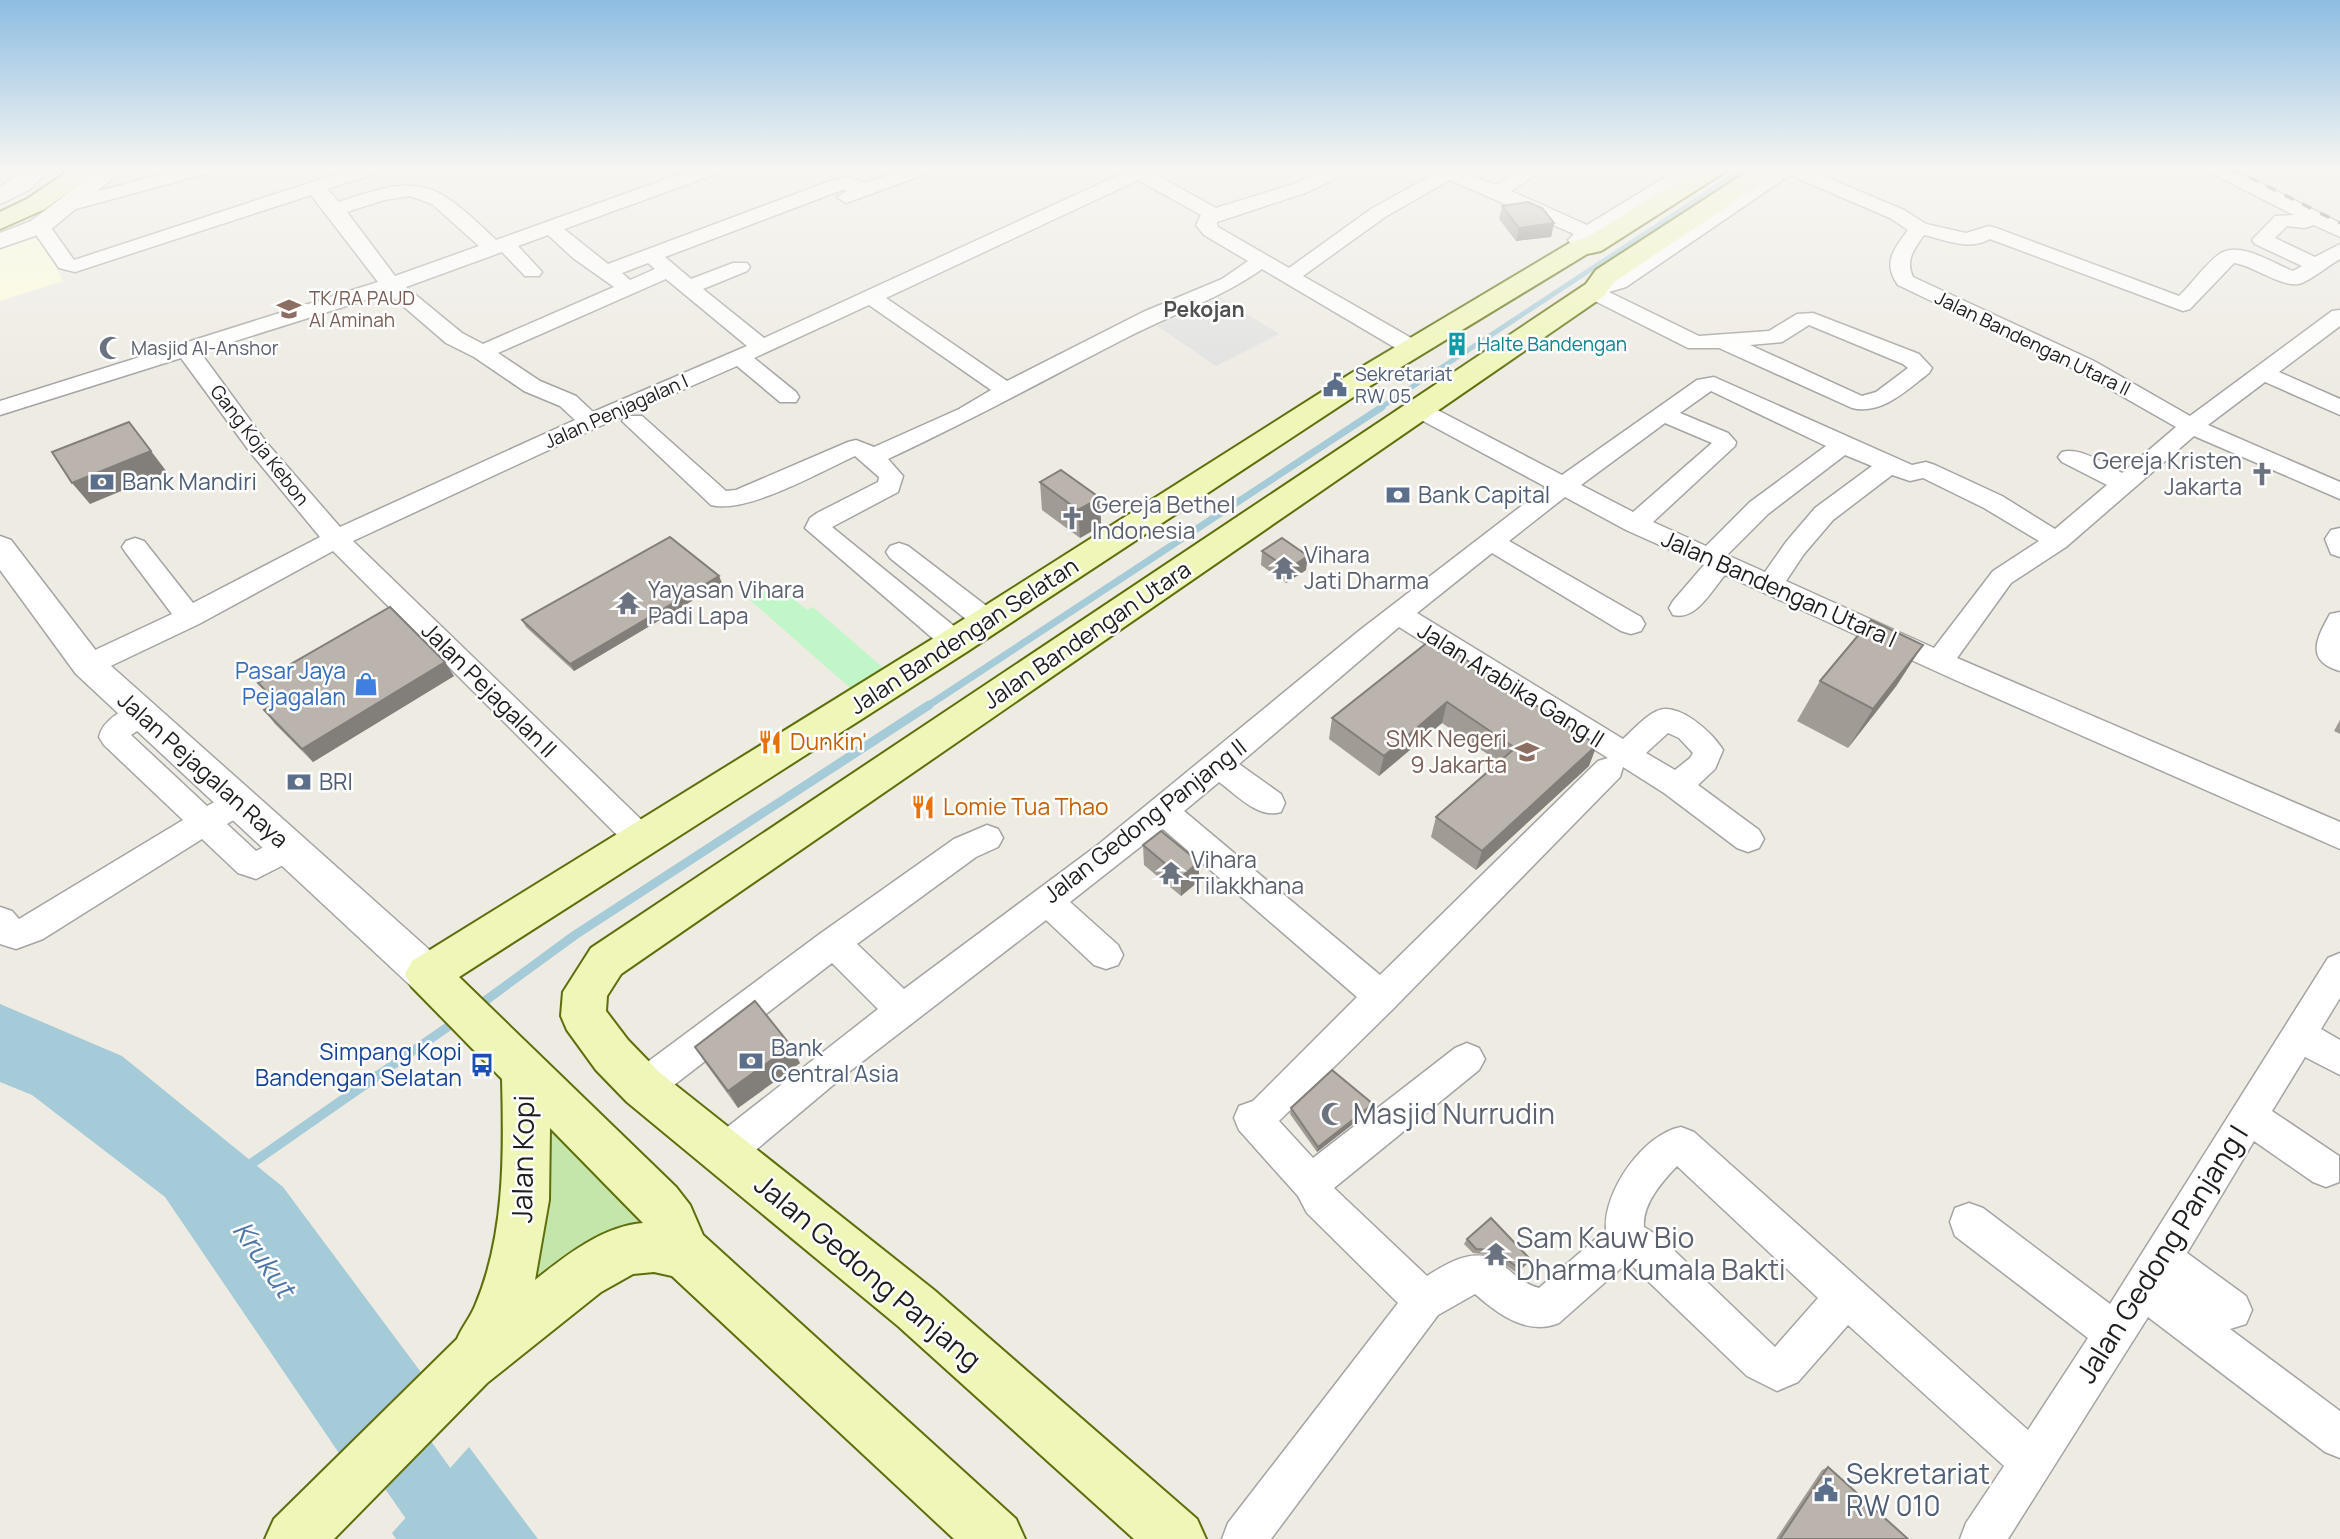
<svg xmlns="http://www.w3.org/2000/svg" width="2340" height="1539" font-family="Manrope,sans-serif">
<rect width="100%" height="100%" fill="#eeebe3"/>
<path fill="#fcfddc" d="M41,236l22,45 -63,20v-52z"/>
<path fill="#c5e6ab" d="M552,1129l88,90 -29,17 -99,77 33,-101z"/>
<path fill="#c1f6c8" d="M777,585l30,25 6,-3 75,65 -32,21 -106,-93z"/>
<path fill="#e1e1e1" d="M1220,297l59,37 -63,32 -59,-40z"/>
<g fill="#a5cbd9">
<path d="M0,1004l122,52 161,131 143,192 -81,83 -180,-265 -133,-102 -32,-13z"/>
<path d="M469,1447l69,92h-142l-4,-6z"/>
</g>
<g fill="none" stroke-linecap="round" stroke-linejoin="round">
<path stroke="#a5cbd9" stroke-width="5" d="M1380,408l365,-240"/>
<path stroke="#a5cbd9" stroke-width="7" d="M926,707l456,-300"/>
<g stroke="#a5cbd9" stroke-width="9">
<path d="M478,1006l97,-71 354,-230"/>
<path d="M374,1078l85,-59"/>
</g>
<path stroke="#a5cbd9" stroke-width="10" d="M245,1168l132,-92"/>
<path fill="#a5cbd9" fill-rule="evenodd" d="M372,1382l23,9 89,124 10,24h-74l-71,-102 -9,-23 9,-23z"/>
<g stroke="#a4a4a4" stroke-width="3">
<g id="minor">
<path d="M185,168h29l-2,4 -140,38 -10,-6 3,-4z"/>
<path d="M355,168h27l-2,4 -53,17 12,13c82,-29 96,-21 157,38l201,-72h26l-2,4 -157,57 44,35 222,-83 17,-4 19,6 42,-15h25l-2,4 -85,31 -9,-6 11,-7h-6l-177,67 26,22 42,-16h14l3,4 -3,4 -44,18 61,49 370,-170h23l-4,5 63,35 78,-24 33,-16h23l-2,4 -40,20 -91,30 1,5 71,41 82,-59 63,-35 -8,-6h25l45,17 28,-17h22l-35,23 76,34 93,-57h21l-112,74 3,4 -3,4h-14l-7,-10 6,-6 -124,-54 -65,37 -82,59 117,67 3,5 -3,5h-16l-142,-84c-41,29 -89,45 -134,68 -80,41 -158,84 -240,122l15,17 -5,16 -66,35 133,108 4,7 -4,7 -10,3 -10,-3 -140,-121 5,-10 7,-5 61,-31 1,-5 -24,-21c-35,16 -108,58 -144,49l-89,-84 4,-5h16l84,75 10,-1 112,-48 8,-2 18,7 85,-38 32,-19 -122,-85 -115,53 42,34 3,5 -3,5h-16l-43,-36 -139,61 -245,114 300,290 5,9 -5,9 -11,4 -11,-4 -298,-298 -134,73 -101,48 -10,3 -10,-3 -4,-7 4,-7 94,-44 -46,-61 -4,-6 4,-6 9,-3 9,3 49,62 127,-66 -70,-85 -69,-94 -181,57v-14l378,-119 -67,-87 -236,77 -16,-4 -29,-42 3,-4h14l27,38zM1138,180l63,35 -5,10 8,10 44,26 -26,18 -79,33 -136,69 -121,-83zM410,196l22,8 47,42 -84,30 -48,-64 37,-12zM548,235l25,23 41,29 -131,57 -21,-11 -56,-46 96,-35 23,24h14l3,-4 -24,-26zM648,263l7,6 -25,11 -8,-7zM666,279l81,67 -154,66 -17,-16 -36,-15 -42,-28zM388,293l58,50 28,14 50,34 36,15 15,14 -235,107 -74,-85 -66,-90z"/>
<path d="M1777,168h27l100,42 22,14 40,9 23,-7 7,2 183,68c11,-10 32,-39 44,-44 21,-9 51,12 70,19l9,-5 -47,-22 -3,-4 23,-24 19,-1 -85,-43 -2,-4h23l110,55v14l-26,-12 -10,3 -17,-2 -12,12 40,19 25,-13v15c-12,7 -25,18 -38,24 -18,7 -49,-18 -68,-20l-44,46 -7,2 -193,-72c-21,12 -44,1 -66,-4 -10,14 -19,25 -11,42l181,84 96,55 142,-105 8,-1v16l-61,46 61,27v16l-75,-33 -57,43 132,57v17l-146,-63 -128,111 -55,36 -54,75 383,164v27l-387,-170 -228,-104c-14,16 -29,46 -52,40l-4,-7 4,-7 31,-36 -78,-35 -61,-33 -56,44 132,76 4,7 -4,7 -10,3 -10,-3 -129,-78 -75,60 206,126c10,-9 22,-23 34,-28 21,-10 56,22 66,39l-8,19 -17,16 61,45 5,9 -5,9 -11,4 -11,-4 -73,-55 -41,-26 -3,10 -226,231 -115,113 34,37 142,-110 12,-5 12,5 6,11 -6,11 -145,118 93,88c20,-13 48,-30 71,-14 15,10 23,21 41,26l67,-58c-3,-38 37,-96 75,-103l13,5 334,298 60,-92 -133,-102 -5,-14 5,-14 14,-5 14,5 127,96 218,-346 12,-5v45l-19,31 19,11v35l-35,-18 -33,54 67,45v26l-13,5 -13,-5 -59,-41 -67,112 59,43 6,14 -6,14 -16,5 110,82v47l-15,-6 -177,-135 -140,222h-48l6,-16 38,-57 -156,-141 -50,57 -21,9 -30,-15 -119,-114 -69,61c-32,13 -61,-9 -84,-29l-37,21 -167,224h-49l6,-16 170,-220 -91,-90 -9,-17 -59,-66 -5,-12 5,-12 14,-5 104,-104 -194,-168 -93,73 48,43 5,10 -5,10 -12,4 -12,-4 -48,-45 -201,155 -107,90 -13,5 -13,-5 -5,-13 5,-13 166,-130 -46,-46 -176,136 -13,5 -13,-5 -5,-12 5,-12 191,-142 133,-94 33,-14 11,4 5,9 -5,9 -22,10 -119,87 47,45 195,-145 261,-214 186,-143 -136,-73 -3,-5 3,-5h16l136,71 135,-95 17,-3 198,88 14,-3 9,3 67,31 53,33 52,-44 -45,-23 -4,-5 4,-5c19,-5 42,12 60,21l54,-46 -98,-56 -180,-86c-16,-22 -4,-36 10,-55l-18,-12 -100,-43 -164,112 -17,5 90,44 70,-5 28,-17 16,-1 106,41 13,14 -3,5c-22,17 -47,42 -77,35l-133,-60h-31l-103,-52 -3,-4 6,-6 24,-7zM1809,325l94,39 5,4 -32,24 -14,4 -112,-51 32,-3zM1711,391l115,55 -76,56 -44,44 -53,-24 82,-76 1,-4 -8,-9 -48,-20zM1665,423l47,20 -79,69 -52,-27zM1845,455l27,11 -57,42 -29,34 -21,30 -38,-17 41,-41zM1892,475l18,6 13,-3 61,30 55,33 -46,30 -59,77 -148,-67 18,-27 29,-34zM1399,627l209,131 -10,3 -218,214 -196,-164 35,-29c18,13 39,37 62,30l4,-9 -4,-9 -42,-30zM1668,733l11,5 14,15 -3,5 -15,12 -29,-17zM1677,1166l141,132 -43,49 -115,-110 -16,-10c-2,-23 18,-45 33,-61z"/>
<path d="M2340,528v29l-9,-3 -6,-15 6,-9z"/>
<path d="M899,543l9,3 89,68 3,7 -3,7 -10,2 -10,-2 -87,-70 -4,-6 4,-6z"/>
<path d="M2340,612v59c-35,-10 -24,-32 -10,-57z"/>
<path d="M141,703l10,3 4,8 -4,8 -20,13 76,71 31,-16 11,3 4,9 -4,9 -22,13 29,27 32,-16 11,4 5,9 -5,9 -43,22 -18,-6 -36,-34 -159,100 -27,10 -16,-5v-37l12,4 7,8 164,-99 -79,-75 -5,-8c4,-18 26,-29 42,-34z"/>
</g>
</g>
<g stroke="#a4a4a4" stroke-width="3">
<g id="tertiary">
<path d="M26,168h24l-21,22 -29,14v-17z"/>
<path d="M100,168h25l-76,63 -49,17v-15l31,-12z"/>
<path d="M0,536l11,4 89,116 342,305 6,13 -6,13 -15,5 -15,-5 -336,-313 -76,-104z"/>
</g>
</g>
<g stroke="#5e6e0a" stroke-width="4">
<g id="secondary">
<path d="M73,168h28l-56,41 -45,20v-17l27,-13z"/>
<path d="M1699,168h28l-4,5 -122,78 -14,3 -217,132 -402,265 -509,326 217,210 14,18 13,30 313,284 9,20h-71l-282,-263 -18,-4 -21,2 -32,18 -114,91 -153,156h-69l9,-20 183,-180c5,-12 13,-21 18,-33 30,-70 29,-152 27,-227l-90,-92 -7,-13 7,-13 530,-328 408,-259 223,-133 13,-3zM550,1128l93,95c-40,3 -78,33 -108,57l14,-80z"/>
<path d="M1753,168h28l-4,5 -163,109 -10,14 -983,678 -14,22 -1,15 22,29 31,32 275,218 263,229 9,20h-72l-236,-213 -271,-224 -31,-32 -29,-40 -6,-14 2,-24 28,-44 995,-664 10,-14z"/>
</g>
</g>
<use href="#minor" fill="#fff" fill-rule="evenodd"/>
<use href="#tertiary" fill="#fff" fill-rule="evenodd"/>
<use href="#secondary" fill="#f0f6b8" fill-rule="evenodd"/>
<path stroke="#6b6b6b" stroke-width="3.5" stroke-dasharray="10 10" stroke-linecap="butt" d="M2231,168l109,55"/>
</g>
<g fill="#a09b95">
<path d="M1502,206l52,17 -3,14 -35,4 -17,-22z"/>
<path d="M1040,482l60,16 1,28 -21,12 -38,-28z"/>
<path d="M1262,551l44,19 -20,13 -25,-18z"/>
<path d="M722,583l-148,88 -48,-44 -4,-7z"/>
<path d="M1433,638l156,128 -113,104 -45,-33 5,-20 63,-55 -57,-39 -63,53 -50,-37 3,-21z"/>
<path d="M454,676l-141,86 -38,-38 -11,-14 12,-7 -18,-20z"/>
<path d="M1820,681l77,4 -49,63 -51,-27z"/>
<path d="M2340,720v14l-6,-3z"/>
<path d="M1143,845l56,17v19l-18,15 -37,-31z"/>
<path d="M695,1047l105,16 -62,45 -32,-44z"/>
<path d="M1291,1108l80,2 -54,42 -27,-38z"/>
<path d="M1467,1239l63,20 -3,5 -10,9 -27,-18 -17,-2 -9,-9z"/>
<path d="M1828,1467l80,72h-132l46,-69z"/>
</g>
<g fill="#827e79">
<path d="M1554,223l-3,14 -35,4 3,-13z"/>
<path d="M151,451l16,21 -77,32 -18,-21z"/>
<path d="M1100,498l1,28 -21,12 -2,-28z"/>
<path d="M1308,556l-2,14 -20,13 2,-14z"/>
<path d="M719,576l3,7 -148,88 -4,-7z"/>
<path d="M1923,645l-26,40 -49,63 25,-39z"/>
<path d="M445,662l9,14 -141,86 -11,-13z"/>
<path d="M1447,702l-5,21 -63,53 5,-20z"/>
<path d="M1597,745l-8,21 -113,104 6,-19z"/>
<path d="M1199,862v19l-18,15v-19z"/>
<path d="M791,1046l9,17 -62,45 -10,-17z"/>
<path d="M1373,1104l-2,6 -54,42 1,-5z"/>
</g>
<g fill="#bab4ad" stroke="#827e79" stroke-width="2">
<path d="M1528,202l14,6 12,15 -35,5 -17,-22z"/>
<path d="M129,422l22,29 -79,32 -20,-31z"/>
<path d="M1061,470l39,28 -22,12 -38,-28z"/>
<path d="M670,537l49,39 -149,88 -48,-44z"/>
<path d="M1282,538l26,18 -20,13 -26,-18z"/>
<path d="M390,607l55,55 -143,87 -38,-39 13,-8 -19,-19z"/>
<path d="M1871,620l52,25 -50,64 -53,-28z"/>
<path d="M1433,638l164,107 -115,106 -46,-34 79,-69 -68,-46 -63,54 -52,-38z"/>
<path d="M1161,831l38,31 -18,15 -38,-32z"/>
<path d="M755,1001l36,45 -63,45 -33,-44z"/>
<path d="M1332,1070l41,34 -55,43 -27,-39z"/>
<path d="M1491,1218l39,41 -10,10 -27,-19 -17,-1 -9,-10z"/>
<path d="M1828,1467l80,72h-128z"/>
</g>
<linearGradient id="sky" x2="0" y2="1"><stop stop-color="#8dbde2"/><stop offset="0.44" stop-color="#f7f6f2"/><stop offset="1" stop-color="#f7f6f2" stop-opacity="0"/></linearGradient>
<rect width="2340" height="383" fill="url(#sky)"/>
<defs>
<g id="school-bare" transform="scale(1.89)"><path d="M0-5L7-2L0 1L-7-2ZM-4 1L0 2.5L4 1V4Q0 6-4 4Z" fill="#8d6e63" stroke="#fff" stroke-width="2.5" paint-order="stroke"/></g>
<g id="building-bare" transform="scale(1.89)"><path d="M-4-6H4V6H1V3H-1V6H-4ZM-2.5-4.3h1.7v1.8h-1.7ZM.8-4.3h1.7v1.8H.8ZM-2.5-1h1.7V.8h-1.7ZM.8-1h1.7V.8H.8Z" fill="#0f9aa8" stroke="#fff" stroke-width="2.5" paint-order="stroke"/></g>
<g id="mosque-bare" transform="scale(1.89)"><path d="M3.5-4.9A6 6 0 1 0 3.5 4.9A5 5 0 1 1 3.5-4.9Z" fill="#6b7280" stroke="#fff" stroke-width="2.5" paint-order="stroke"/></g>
<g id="civic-bare" transform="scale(1.89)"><path d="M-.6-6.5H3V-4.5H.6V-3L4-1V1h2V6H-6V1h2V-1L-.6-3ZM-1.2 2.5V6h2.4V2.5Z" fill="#5c6f8a" stroke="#fff" stroke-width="2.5" paint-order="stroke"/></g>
<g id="church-bare" transform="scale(1.89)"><path d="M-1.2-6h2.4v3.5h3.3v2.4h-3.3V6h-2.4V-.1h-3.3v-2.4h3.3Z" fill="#6b7280" stroke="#fff" stroke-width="2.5" paint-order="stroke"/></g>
<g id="bank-bare" transform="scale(1.89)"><path d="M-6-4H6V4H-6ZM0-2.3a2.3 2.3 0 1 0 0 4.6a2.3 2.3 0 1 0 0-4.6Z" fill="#5c6f8a" stroke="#fff" stroke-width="2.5" paint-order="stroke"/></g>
<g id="temple-bare" transform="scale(1.89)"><path d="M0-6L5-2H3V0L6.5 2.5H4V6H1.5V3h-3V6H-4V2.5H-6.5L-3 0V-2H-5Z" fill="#6b7280" stroke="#fff" stroke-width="2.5" paint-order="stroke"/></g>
<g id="shop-bare" transform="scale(1.89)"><path d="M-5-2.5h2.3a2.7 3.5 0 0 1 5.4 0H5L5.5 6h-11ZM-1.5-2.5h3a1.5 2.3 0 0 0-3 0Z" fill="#3f7fe0" stroke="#fff" stroke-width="2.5" paint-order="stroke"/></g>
<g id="restaurant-bare" transform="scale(1.89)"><path d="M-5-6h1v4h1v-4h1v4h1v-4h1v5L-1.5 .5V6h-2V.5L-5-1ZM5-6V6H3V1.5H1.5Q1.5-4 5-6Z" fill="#e8710a" stroke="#fff" stroke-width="2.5" paint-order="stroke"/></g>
<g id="bus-bare" transform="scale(1.89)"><path d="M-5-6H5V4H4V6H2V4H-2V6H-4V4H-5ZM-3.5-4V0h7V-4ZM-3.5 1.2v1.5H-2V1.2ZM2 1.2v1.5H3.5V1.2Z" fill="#1a4fb4" stroke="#fff" stroke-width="2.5" paint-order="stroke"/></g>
</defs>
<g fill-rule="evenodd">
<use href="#school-bare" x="289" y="309"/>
<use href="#building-bare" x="1457" y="344"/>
<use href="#mosque-bare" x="111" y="348"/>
<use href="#civic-bare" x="1335" y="385"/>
<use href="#church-bare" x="2262" y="474"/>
<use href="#bank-bare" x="102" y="482"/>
<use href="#bank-bare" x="1398" y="495"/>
<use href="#church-bare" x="1072" y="518"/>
<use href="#temple-bare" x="1284" y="568"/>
<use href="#temple-bare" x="628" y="603"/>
<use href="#shop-bare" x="366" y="684"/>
<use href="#restaurant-bare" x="770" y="742"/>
<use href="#school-bare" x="1527" y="752"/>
<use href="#bank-bare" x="299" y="782"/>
<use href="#restaurant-bare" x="923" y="807"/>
<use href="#temple-bare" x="1171" y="873"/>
<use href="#bank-bare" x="751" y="1061"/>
<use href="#bus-bare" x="482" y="1065"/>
<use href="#mosque-bare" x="1333" y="1114"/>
<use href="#temple-bare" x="1496" y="1254"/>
<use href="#civic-bare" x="1826" y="1490"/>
</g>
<g text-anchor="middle" stroke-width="5" stroke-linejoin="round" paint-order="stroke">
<g font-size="19" fill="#785e54" stroke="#fff" text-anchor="start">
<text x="309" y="305">TK/RA PAUD<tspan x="309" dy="22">Al Aminah</tspan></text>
</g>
<g font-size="19" fill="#1d1d1d" stroke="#fff">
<text transform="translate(2033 343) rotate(26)" y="7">Jalan Bandengan Utara II</text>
<text transform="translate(616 411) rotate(-24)" y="7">Jalan Penjagalan I</text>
<text transform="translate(260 445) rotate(52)" y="7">Gang Koja Kebon</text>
</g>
<g font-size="19" fill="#0d838f" stroke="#fff" text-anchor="start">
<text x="1477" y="351">Halte Bandengan</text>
</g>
<g font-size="19" fill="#5b616d" stroke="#fff" text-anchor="start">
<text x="131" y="355">Masjid Al-Anshor</text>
</g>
<g font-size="19" fill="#4e5e75" stroke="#fff" text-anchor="start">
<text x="1355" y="381">Sekretariat<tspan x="1355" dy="22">RW 05</tspan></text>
</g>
<g font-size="21" font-weight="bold" fill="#505050" stroke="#fff">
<text x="1204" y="317">Pekojan</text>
</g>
<g font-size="23" fill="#5b616d" stroke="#fff" text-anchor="start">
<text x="2242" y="469" text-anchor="end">Gereja Kristen<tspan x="2242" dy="26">Jakarta</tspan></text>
<text x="1092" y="513">Gereja Bethel<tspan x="1092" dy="26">Indonesia</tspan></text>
<text x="1304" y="563">Vihara<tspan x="1304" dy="26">Jati Dharma</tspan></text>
<text x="648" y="598">Yayasan Vihara<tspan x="648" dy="26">Padi Lapa</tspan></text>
<text x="1191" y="868">Vihara<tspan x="1191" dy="26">Tilakkhana</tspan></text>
</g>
<g font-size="23" fill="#4e5e75" stroke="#fff" text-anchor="start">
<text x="122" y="490">Bank Mandiri</text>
<text x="1418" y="503">Bank Capital</text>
<text x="319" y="790">BRI</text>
<text x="771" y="1056">Bank<tspan x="771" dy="26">Central Asia</tspan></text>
</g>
<g font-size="23" fill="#1d1d1d" stroke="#fff">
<text transform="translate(1779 589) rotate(24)" y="8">Jalan Bandengan Utara I</text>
<text transform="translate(1087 635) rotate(-34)" y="8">Jalan Bandengan Utara</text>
<text transform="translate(964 636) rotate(-33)" y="8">Jalan Bandengan Selatan</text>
<text transform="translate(1511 685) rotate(32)" y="8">Jalan Arabika Gang II</text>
<text transform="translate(489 690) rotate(45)" y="8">Jalan Pejagalan II</text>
<text transform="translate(203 770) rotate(42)" y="8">Jalan Pejagalan Raya</text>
<text transform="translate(1145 821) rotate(-38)" y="8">Jalan Gedong Panjang II</text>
</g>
<g font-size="23" fill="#366cbe" stroke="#fff" text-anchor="end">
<text x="346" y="679">Pasar Jaya<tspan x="346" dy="26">Pejagalan</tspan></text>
</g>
<g font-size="23" fill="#785e54" stroke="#fff" text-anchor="end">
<text x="1507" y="747">SMK Negeri<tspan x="1507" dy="26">9 Jakarta</tspan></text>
</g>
<g font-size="23" fill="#c56008" stroke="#fff" text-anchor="start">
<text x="790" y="750">Dunkin'</text>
<text x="943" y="815">Lomie Tua Thao</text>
</g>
<g font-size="23" fill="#164399" stroke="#fff" text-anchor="end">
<text x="462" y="1060">Simpang Kopi<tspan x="462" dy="26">Bandengan Selatan</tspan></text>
</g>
<g font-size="28" fill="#5b616d" stroke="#fff" text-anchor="start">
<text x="1353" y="1124">Masjid Nurrudin</text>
<text x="1516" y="1248">Sam Kauw Bio<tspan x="1516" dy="32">Dharma Kumala Bakti</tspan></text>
</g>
<g font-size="28" fill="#1d1d1d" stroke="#fff">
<text transform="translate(523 1159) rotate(-89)" y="10">Jalan Kopi</text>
<text transform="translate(2162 1254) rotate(-58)" y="10">Jalan Gedong Panjang I</text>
<text transform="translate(868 1272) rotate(40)" y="10">Jalan Gedong Panjang</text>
</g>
<g font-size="28" font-style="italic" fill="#4e76a7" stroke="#fff">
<text transform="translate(264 1259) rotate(55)" y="10">Krukut</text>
</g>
<g font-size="28" fill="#4e5e75" stroke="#fff" text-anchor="start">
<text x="1846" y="1484">Sekretariat<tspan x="1846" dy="32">RW 010</tspan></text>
</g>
</g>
</svg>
